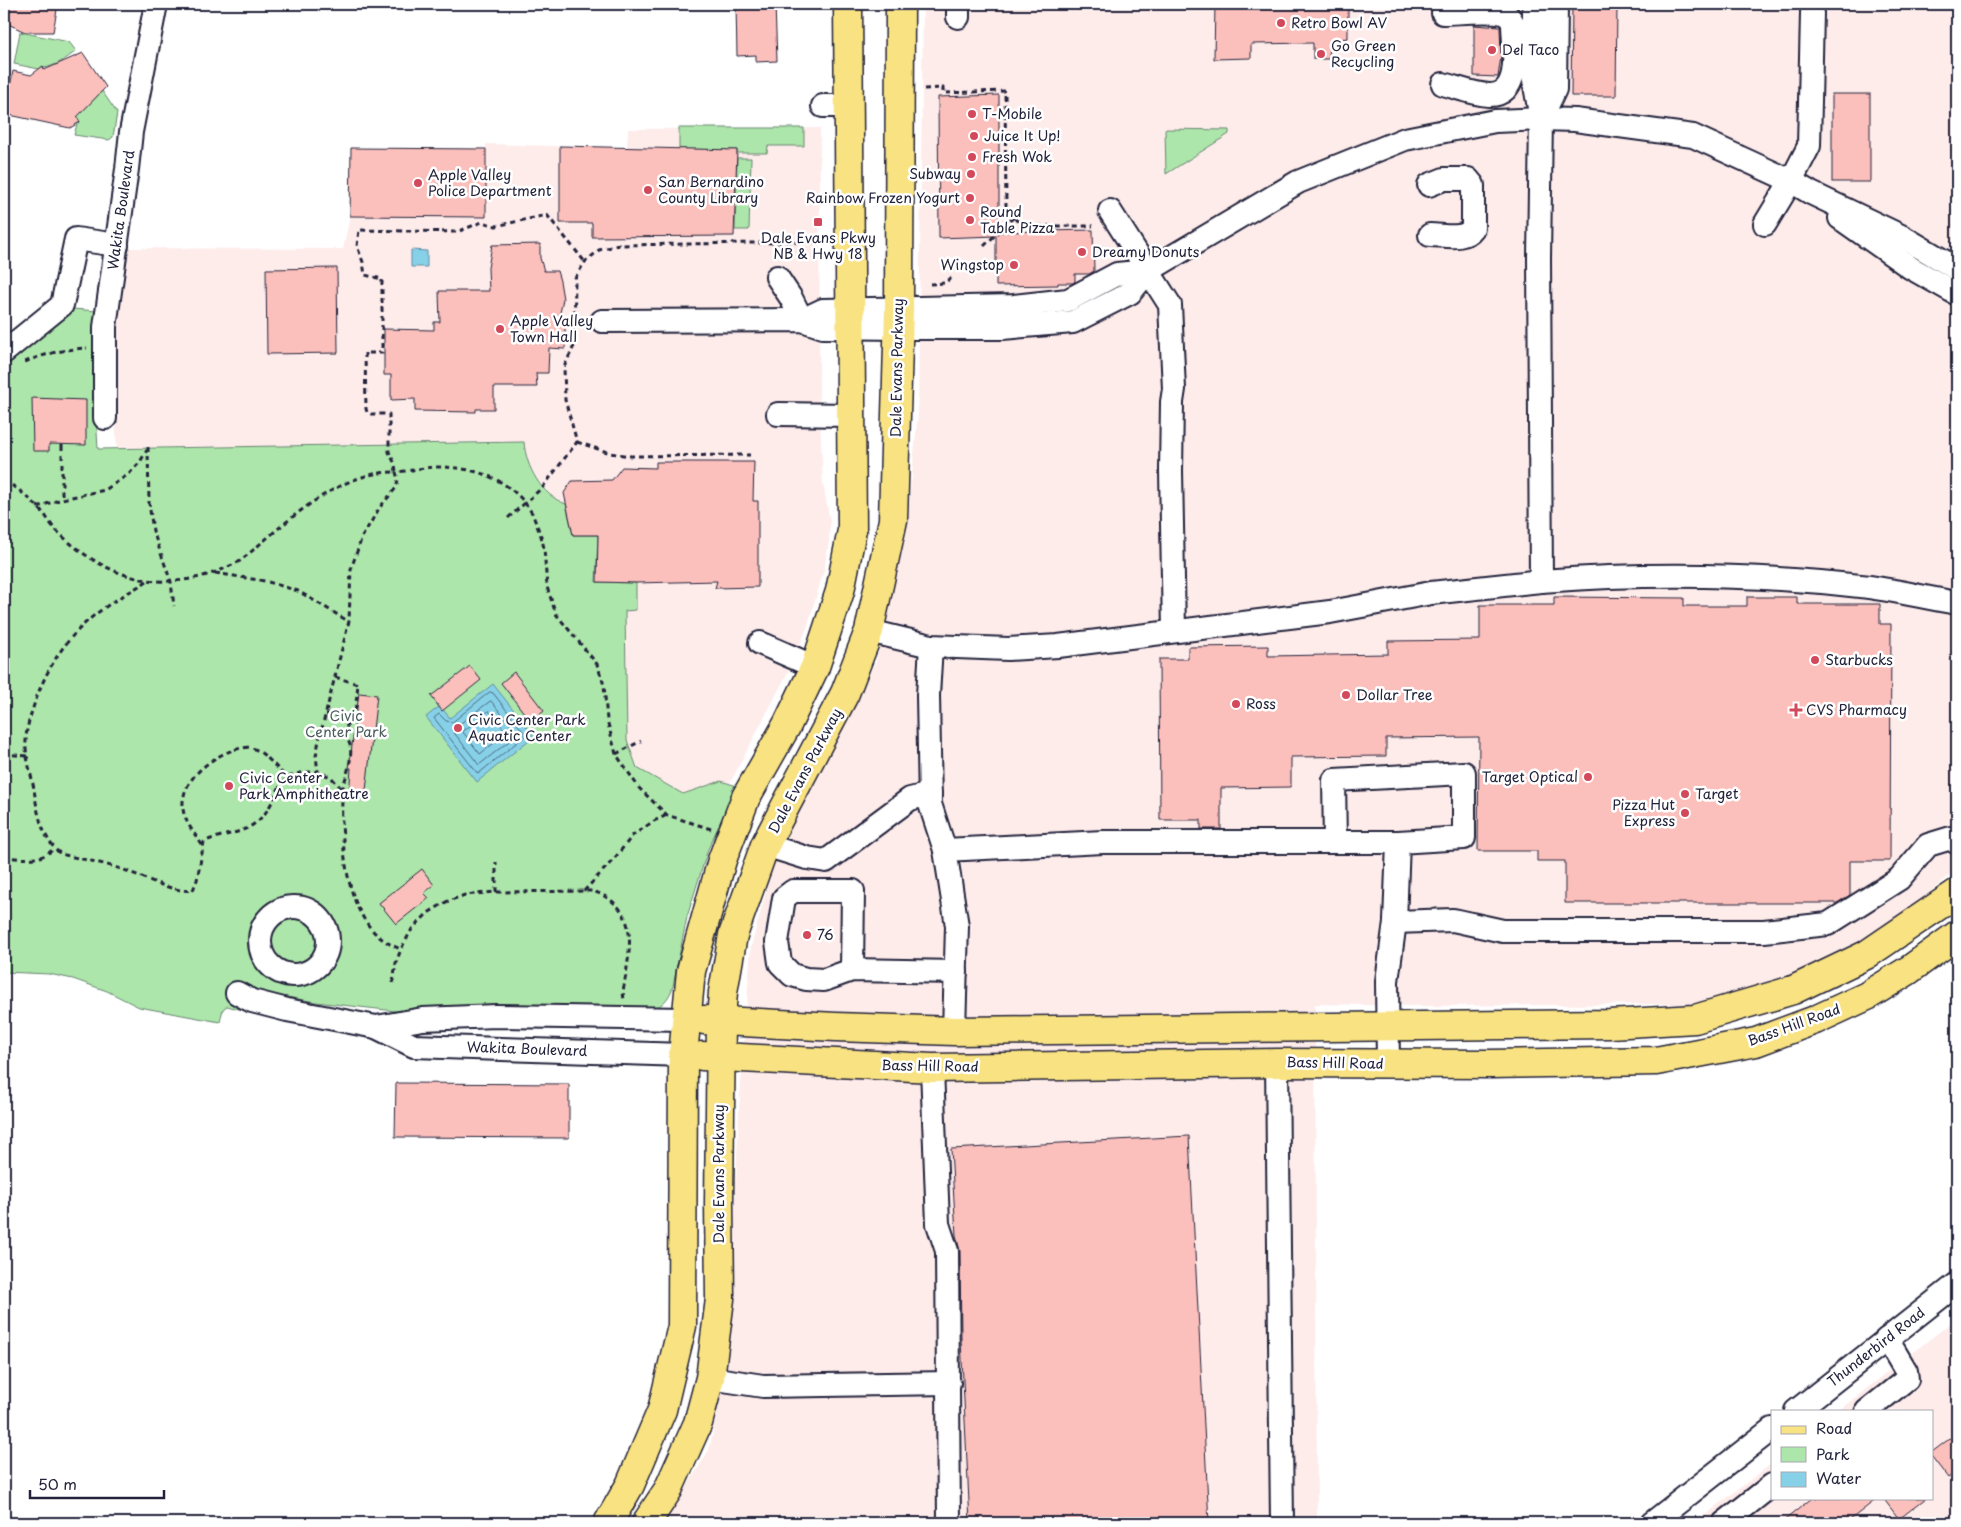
<svg xmlns="http://www.w3.org/2000/svg" width="1961" height="1527" font-family="'Playpen Sans',sans-serif">
<rect width="100%" height="100%" fill="#fff"/>
<filter id="ink" filterUnits="userSpaceOnUse"><feTurbulence type="fractalNoise" baseFrequency=".02" numOctaves="2"/><feDisplacementMap in="SourceGraphic" scale="10" xChannelSelector="R" yChannelSelector="G"/><feConvolveMatrix kernelMatrix="1 2 1 2 8 2 1 2 1" color-interpolation-filters="sRGB"/></filter>
<g filter="url(#ink)">
<g fill="#feeceb">
<path d="M923,4h1034v864l-40,36 -36,25 -45,25 -50,23 -94,27 -276,2 -101,-2 2,519h-652l44,-73 19,-86 11,-254 12,-163 24,-89 101,-197 30,-126 12,-121z"/>
<path d="M820,128l-1,268 4,87 7,39 -1,20 -5,28 -17,58 -19,44 -58,111 -9,-2 -38,13 -46,-26 -10,-28 -2,-130h11v-27l-40,-1 2,-47h-25l-7,-31 -14,-8 -18,-20 -8,-17 -2,-16 -407,5 -3,-44v-70l10,-86 219,1 7,-33 135,1 1,-73 141,4 1,-19z"/>
<path d="M1957,1318v205h-262l77,-60v35h160v-87h-94z"/>
</g>
<g fill="#ade6aa" stroke="#688472">
<path d="M20,32l49,10 7,9c-10,8 -20,15 -32,17l-1,-2 -4,3 -25,-5z"/>
<path d="M102,91l15,22 -4,24 -4,3 -35,-5 3,-11 3,-2 -3,-5z"/>
<path d="M679,128h125v18h-36l-1,7h-30v-3l-58,-1z"/>
<path d="M1165,129l64,1v4l-63,40z"/>
<path d="M737,158h14l-2,72h-14z"/>
<path d="M73,309l24,2 -3,70 4,68 426,-7c2,25 17,53 42,62l7,31h25l-2,47 40,1v27l-11,1 2,129 10,28 46,26 38,-13 16,5 -29,63 -21,68 -14,69c-3,11 -9,18 -19,23l-259,2 -79,-9 -47,-8 -7,21 -35,-9 -4,3 -3,13 -81,-15 -32,-16 -34,-12 -24,-5 -45,-2v-606z"/>
</g>
<g fill="#87d1e8" stroke="#5f8ba3">
<path d="M411,250l16,1v16h-16z"/>
<path d="M493,684l41,52 -57,46 -51,-65 14,-11 10,12z"/>
</g>
<g fill="none" stroke-linecap="round" stroke-linejoin="round">
<g stroke="#4a6880" stroke-width="1">
<path d="M490,692l3,1 33,42 -48,39 -44,-56 5,-4 7,7 6,1z"/>
<path d="M491,701l27,33 -39,31 -27,-35z"/>
<path d="M489,711l18,22 -27,21 -17,-22z"/>
</g>
</g>
<g fill="#fcc0bc" stroke="#22223b">
<path d="M4,4h54l-5,28h-28l-21,-10z"/>
<path d="M736,4h39l2,57 -21,1v-7l-19,1z"/>
<path d="M1215,4h133v34l-8,1v3h-10l-1,17h-16v-16l-62,1v14l-37,1z"/>
<path d="M1572,4h45l-1,92h-45z"/>
<path d="M1474,25l26,2 1,29 -3,21 -24,-1z"/>
<path d="M83,53l23,34 -29,30 3,5 -10,6 -65,-14 8,-43 18,4 12,-9 1,4z"/>
<rect x="1832" y="94" width="38" height="88"/>
<path d="M999,95v137l94,-2 1,41 -5,3h-14v7l-2,2h-15v2l-62,1v-50l-57,2 -1,-141z"/>
<path d="M560,146l177,4 -3,86 -142,1v-14h-32z"/>
<path d="M351,148l135,1v68l-136,-1z"/>
<path d="M540,244v14l4,13h13l3,10 3,18 -5,23h7v27l-16,-1 -1,25h-12l1,14h-43v22h-18v3l-61,-1v-12l-24,1v-25h-7v-46l50,1v-8h6l-1,-31h50l-1,-23 4,-23z"/>
<path d="M337,268l1,85 -71,1 -1,-85z"/>
<path d="M32,398l54,2v45l-37,-1v7h-16z"/>
<path d="M656,462h98l-1,39h5v86l-43,1 2,-7 -81,2 -39,-1 1,-47h-25l-9,-42 8,-12 40,-1 10,-13 34,1z"/>
<path d="M1554,597l130,1v8h63v-9h50v7h83v20h11l-1,237h-40v34l-13,8h-272v-42h-28v-10h-59l1,-114 -93,1v18l-95,1v30l-70,1v41h-20v-9h-41l-1,-161h29v-12l80,-1v10l120,-2v-13l92,-1v-35h74z"/>
<path d="M470,666l11,14 -39,31 -11,-15z"/>
<path d="M514,672l30,39 -13,11 -30,-39z"/>
<path d="M359,693l18,2 -12,104 -16,-2 2,-29h-2z"/>
<path d="M422,869l12,16 -10,8 5,5 -33,26 -17,-21z"/>
<path d="M396,1083l173,1v54l-174,-1z"/>
<path d="M1189,1136l20,387h-239l-9,-184 -1,-88 -4,-16 -5,-86z"/>
<path d="M1957,1433v38l-9,7 -16,-21v-5z"/>
<path d="M1812,1498h66l-32,25h-65z"/>
<path d="M1883,1498h43l-27,21z"/>
</g>
<g fill="none" stroke-linecap="round" stroke-linejoin="round">
<g stroke="#22223b" stroke-width="26">
<g id="minor">
<path d="M958,4v13"/>
<path d="M1534,4v76l7,39 -2,139 2,323c106,-8 213,-7 319,5 32,3 65,12 97,17"/>
<path d="M1443,84c15,4 31,10 46,11 34,1 24,-50 24,-72 -2,-4 -4,-7 -8,-9 -11,-5 -48,-1 -62,-1"/>
<path d="M823,106h25"/>
<path d="M1541,119l14,-30 1,-85"/>
<path d="M1429,185l15,-6h24l5,6v43c-9,13 -29,7 -43,7"/>
<path d="M1110,211l60,94 4,84 -2,13 -1,69 3,160"/>
<path d="M1840,218l71,50 46,26"/>
<path d="M1765,224l26,-43 18,-35 3,-133"/>
<path d="M777,277l14,21 11,22"/>
<path d="M802,320l21,-10 191,-4 54,-6 49,-26 31,-3"/>
<path d="M602,321l200,-1 21,7 75,1h104l71,-6 57,-29 18,-22 150,-89 107,-43 90,-18 46,-2 34,1 118,16 98,45 20,12 92,44 54,32"/>
<path d="M4,352l58,-47 14,-66 41,6"/>
<path d="M778,414l73,1"/>
<path d="M105,418v-91l22,-158 4,-37 25,-128"/>
<path d="M869,631l62,15 77,3 50,-3 272,-34 101,-19 110,-12"/>
<path d="M760,643l55,24"/>
<path d="M931,646l-3,49 2,109 15,46 12,76 -3,105"/>
<path d="M1335,842l-1,-62 130,-7v65l-66,4"/>
<path d="M765,845l42,13 19,3 84,-62 20,-5"/>
<path d="M945,850l158,-8h295l-3,80 -8,59 1,83"/>
<circle cx="294" cy="941" r="34"/>
<path d="M1395,922l58,-2 50,11h261l64,-7 71,-45 29,-34 23,-7 6,5"/>
<path d="M852,970l1,-79h-60l-9,7 -7,44 3,21 12,12 14,4 18,1 28,-10 104,2"/>
<path d="M237,993l15,8 35,9 89,17 38,19 269,9"/>
<path d="M376,1027l47,-8 73,-3 189,3"/>
<path d="M1277,1063l5,460"/>
<path d="M932,1068l6,156 9,27 2,272"/>
<path d="M710,1378l53,8 186,-3"/>
<path d="M1796,1411l161,-127"/>
<path d="M1867,1411l40,-32 -1,-8 -19,-32"/>
<path d="M1652,1523l120,-94"/>
<path d="M1724,1523l48,-38"/>
</g>
</g>
<g stroke="#22223b" stroke-width="31">
<g id="major">
<path d="M704,1020l132,7 118,4 656,-7 85,-5 98,-29 73,-35 91,-62"/>
<path d="M702,1056l230,12 345,-5 214,1 165,-3 100,-19 59,-22 52,-24 42,-26 48,-35"/>
<path d="M608,1523l22,-38 32,-75 20,-84 1,-271 8,-84 31,-111 24,-63 41,-72 28,-58 25,-76 12,-61 -4,-526"/>
<path d="M646,1523l22,-33 30,-67 12,-45 10,-79 -1,-97 2,-182 2,-28 10,-57 32,-90 80,-152 24,-62 24,-111 6,-211 1,-305"/>
</g>
</g>
<g stroke="#22223b" stroke-width="3" stroke-dasharray="5 4" stroke-linecap="butt">
<path d="M924,89l19,-1v5l62,-2 1,116 15,19h72"/>
<path d="M818,222h4"/>
<path d="M984,246l30,-29"/>
<path d="M930,284l15,-1 7,-6"/>
<path d="M25,362c19,-8 41,-13 62,-14"/>
<path d="M577,442l33,11 21,3 119,-1"/>
<path d="M62,445v54"/>
<path d="M148,447l1,56 4,28 18,51 3,24"/>
<path d="M4,481c16,8 29,20 41,34 3,5 7,11 11,15 54,54 117,67 184,31 44,-36 96,-90 156,-89l-1,-8 -6,-12v-38h-18l-4,-2 -1,-3 -1,-56h17v-74l-17,-4 -2,-13 -6,-16 2,-16 98,2 25,-10 14,4 51,-11 38,47"/>
<path d="M37,507l25,-8 43,-9 24,-16 11,-12 7,-12"/>
<path d="M508,518l17,-15c-21,-26 -53,-36 -86,-36 -15,0 -28,4 -43,5l2,8 -2,8 -16,19 -18,30 -11,32 -2,52 -30,119 -3,16 2,16 13,5 10,11c2,11 0,23 1,34 2,46 9,110 59,127l11,-20 16,-16 18,-11 19,-7 31,-3 97,-1c50,18 36,61 30,101l1,8"/>
<path d="M215,573l50,8 33,10 50,30"/>
<path d="M147,581c-17,11 -36,21 -51,33 -32,25 -52,58 -64,97 -3,9 -6,20 -6,29 -1,16 5,33 8,49 3,22 8,51 27,65 19,5 38,8 57,14 21,6 55,26 75,22l4,-10 7,-38c16,-8 35,-7 50,-18 30,-22 14,-54 64,-52"/>
<path d="M335,677l23,7 -4,38 -6,-1"/>
<path d="M326,714l21,3 1,4 -2,9h2"/>
<path d="M4,754l23,2"/>
<path d="M616,754l25,-13"/>
<path d="M342,790c4,-13 11,-32 8,-45 -2,-6 -5,-8 -4,-15"/>
<path d="M711,829l-44,-14 -28,-27 -23,-34 -9,-34 -3,-35 -7,-21 -41,-50 -9,-27 -3,-39 -3,-12 -9,-23 -7,-10 18,-16 34,-45 -12,-42 -1,-33 10,-21 1,-68 10,-16 14,-12 20,-5 204,-3"/>
<path d="M202,845c-7,-11 -19,-25 -19,-38 -2,-27 27,-49 50,-57 5,-1 14,-4 19,-2 13,4 25,21 35,30"/>
<path d="M4,857c17,1 37,6 50,-9"/>
<path d="M584,891l30,-32 19,-24 21,-14 13,-6"/>
<path d="M496,892v-30"/>
<path d="M393,983l3,-20 5,-14"/>
</g>
<use href="#minor" stroke="#fff" stroke-width="22"/>
<use href="#major" stroke="#f8e281" stroke-width="28"/>
</g>
</g>
<g fill="#d1495b" stroke="#fff" stroke-width="2">
<circle cx="1281" cy="23" r="5"/>
<circle cx="1492" cy="50" r="5"/>
<circle cx="1321" cy="54" r="5"/>
<circle cx="972" cy="114" r="5"/>
<circle cx="974" cy="136" r="5"/>
<circle cx="972" cy="157" r="5"/>
<circle cx="971" cy="174" r="5"/>
<circle cx="418" cy="183" r="5"/>
<circle cx="648" cy="190" r="5"/>
<circle cx="970" cy="198" r="5"/>
<circle cx="970" cy="220" r="5"/>
<rect x="813" y="217" width="10" height="10" rx="2.5"/>
<circle cx="1082" cy="252" r="5"/>
<circle cx="1014" cy="265" r="5"/>
<circle cx="500" cy="329" r="5"/>
<circle cx="1815" cy="660" r="5"/>
<circle cx="1346" cy="695" r="5"/>
<circle cx="1236" cy="704" r="5"/>
<path d="M1793.5 702.5h5v5h5v5h-5v5h-5v-5h-5v-5h5z"/>
<circle cx="458" cy="728" r="5"/>
<circle cx="1588" cy="777" r="5"/>
<circle cx="229" cy="786" r="5"/>
<circle cx="1685" cy="794" r="5"/>
<circle cx="1685" cy="813" r="5"/>
<circle cx="807" cy="935" r="5"/>
</g>
<g text-anchor="middle" stroke-width="5" stroke-linejoin="round" paint-order="stroke">
<g font-size="14" fill="#22223b" stroke="#fff" text-anchor="start">
<text x="1291" y="28">Retro Bowl AV</text>
<text x="1331" y="51">Go Green<tspan x="1331" dy="16">Recycling</tspan></text>
<text x="1502" y="55">Del Taco</text>
<text x="982" y="119">T-Mobile</text>
<text x="984" y="141">Juice It Up!</text>
<text x="982" y="162">Fresh Wok</text>
<text x="961" y="179" text-anchor="end">Subway</text>
<text x="428" y="180">Apple Valley<tspan x="428" dy="16">Police Department</tspan></text>
<text x="658" y="187">San Bernardino<tspan x="658" dy="16">County Library</tspan></text>
<text x="960" y="203" text-anchor="end">Rainbow Frozen Yogurt</text>
<text x="980" y="217">Round<tspan x="980" dy="16">Table Pizza</tspan></text>
<text x="818" y="243" text-anchor="middle">Dale Evans Pkwy<tspan x="818" dy="16">NB &amp; Hwy 18</tspan></text>
<text x="1092" y="257">Dreamy Donuts</text>
<text x="1004" y="270" text-anchor="end">Wingstop</text>
<text x="510" y="326">Apple Valley<tspan x="510" dy="16">Town Hall</tspan></text>
<text x="1825" y="665">Starbucks</text>
<text x="1356" y="700">Dollar Tree</text>
<text x="1246" y="709">Ross</text>
<text x="1806" y="715">CVS Pharmacy</text>
<text x="468" y="725">Civic Center Park<tspan x="468" dy="16">Aquatic Center</tspan></text>
<text x="1578" y="782" text-anchor="end">Target Optical</text>
<text x="239" y="783">Civic Center<tspan x="239" dy="16">Park Amphitheatre</tspan></text>
<text x="1695" y="799">Target</text>
<text x="1675" y="810" text-anchor="end">Pizza Hut<tspan x="1675" dy="16">Express</tspan></text>
<text x="817" y="940">76</text>
</g>
<g font-size="14" fill="#22223b" stroke="#fff">
<text transform="translate(121 210) rotate(-82)" y="5">Wakita Boulevard</text>
<text transform="translate(897 368) rotate(-89)" y="5">Dale Evans Parkway</text>
<text transform="translate(805 771) rotate(-62)" y="5">Dale Evans Parkway</text>
<text transform="translate(1794 1025) rotate(-20)" y="5">Bass Hill Road</text>
<text transform="translate(527 1049) rotate(2)" y="5">Wakita Boulevard</text>
<text transform="translate(1335 1063) rotate(1)" y="5">Bass Hill Road</text>
<text transform="translate(930 1066) rotate(1)" y="5">Bass Hill Road</text>
<text transform="translate(719 1174) rotate(-90)" y="5">Dale Evans Parkway</text>
<text transform="translate(1876 1347) rotate(-38)" y="5">Thunderbird Road</text>
</g>
<g font-size="14" fill="#4c5d5c" stroke="#fff">
<text x="346" y="721">Civic<tspan x="346" dy="16">Center Park</tspan></text>
</g>
</g>
<rect width="1961" height="1527" fill="none" stroke="#fff" stroke-width="20"/>
<rect x="10" y="10" width="1941" height="1507" fill="none" stroke="#22223b" stroke-width="2" filter="url(#ink)"/>
<rect x="1771" y="1410" width="162" height="90" fill="#ffffff" stroke="#a7a7b1"/>
<rect x="1781" y="1426" width="25" height="8" fill="#f8e281" stroke="#a7a7b1"/>
<text x="1816" y="1434" font-size="15" fill="#22223b">Road</text>
<rect x="1781" y="1447" width="25" height="15" fill="#ade6aa" stroke="#a7a7b1"/>
<text x="1816" y="1460" font-size="15" fill="#22223b">Park</text>
<rect x="1781" y="1472" width="25" height="15" fill="#87d1e8" stroke="#a7a7b1"/>
<text x="1816" y="1484" font-size="15" fill="#22223b">Water</text>
<path d="M30 1490v8h134v-8" fill="none" stroke="#22223b" stroke-width="2.5"/>
<text x="38" y="1490" font-size="15" fill="#22223b" stroke="#ffffff" stroke-width="4" paint-order="stroke">50 m</text>
</svg>
